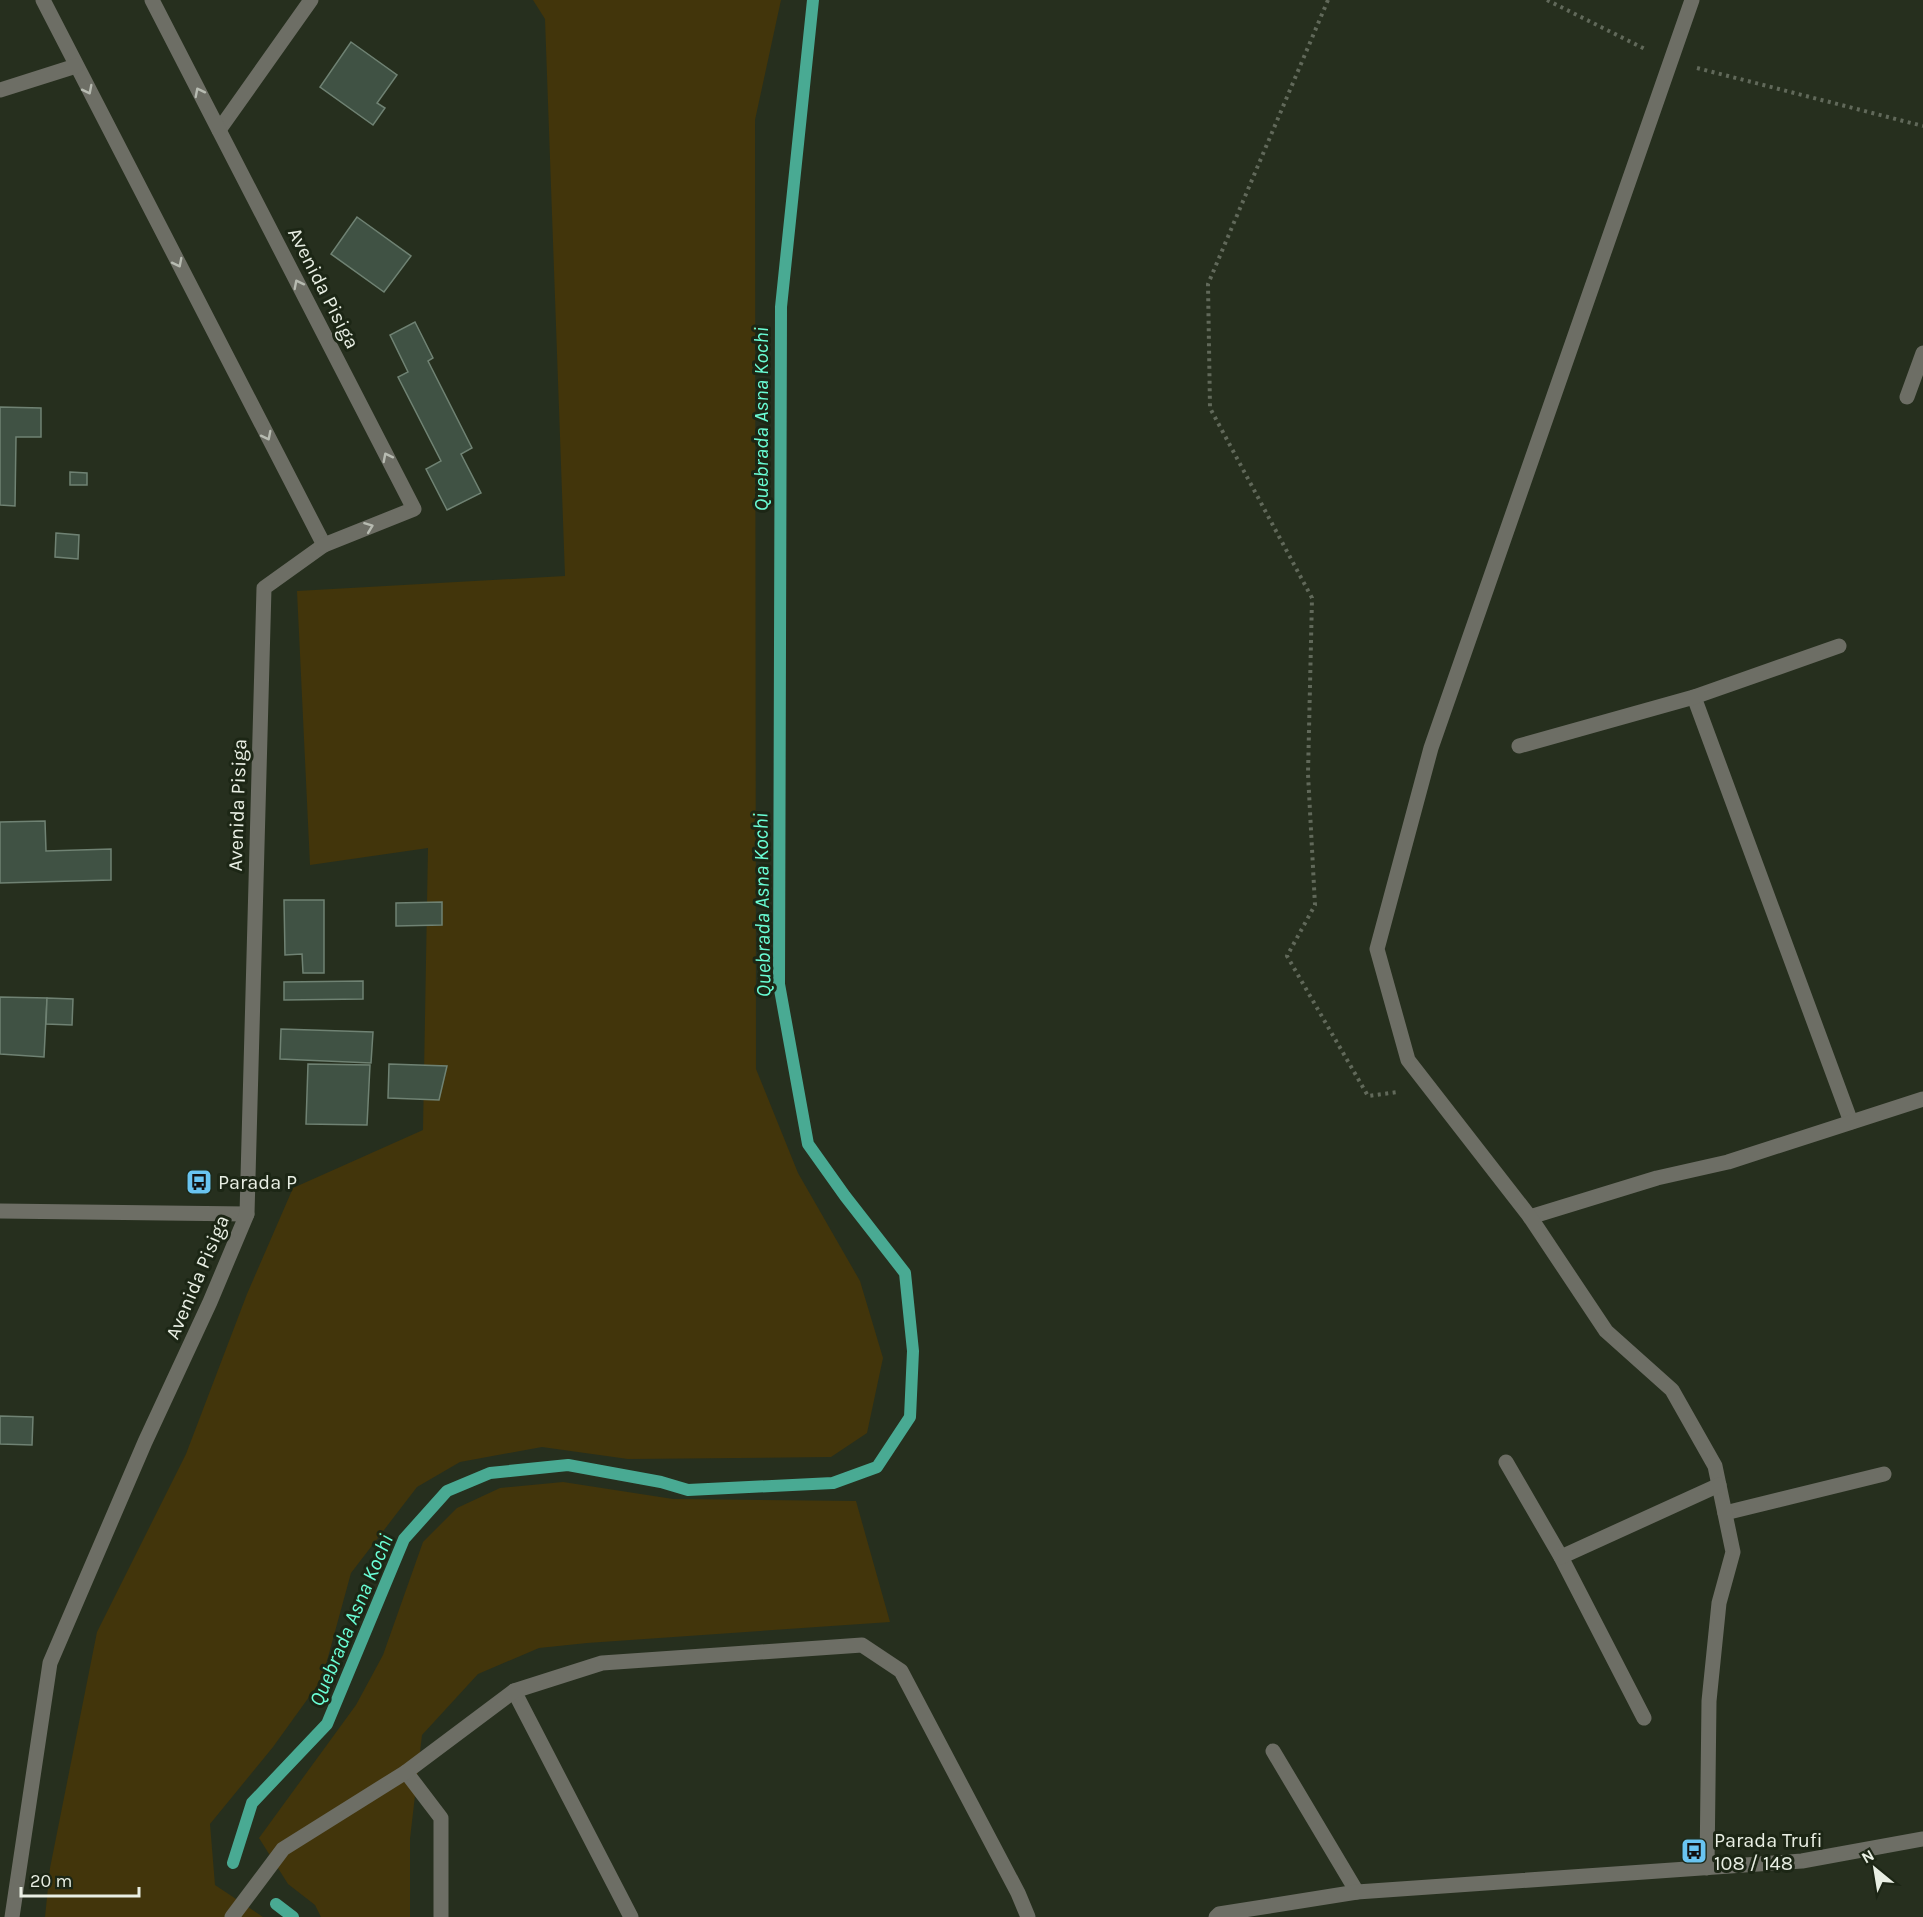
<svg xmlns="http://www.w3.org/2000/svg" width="1923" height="1917" font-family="Karla,sans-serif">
<rect width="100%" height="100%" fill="#262f1e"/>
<g fill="#42350b">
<path d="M533,0h248l-26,120 1,949 42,104 62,108 23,77 -16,75 -36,24 -203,2 -86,-12 -82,15 -43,25 -66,86 -29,106 -49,68 -63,77 5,61 48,32h-218l5,-49 47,-236 89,-178 61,-160 46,-106 130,-58 5,-282 -118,17 -13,-274 268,-15 -20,-557z"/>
<path d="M563,1482l110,17 183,2 34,121 -303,21 -48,5 -61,26 -56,61 -12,104v78h-89l-6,-12 -27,-21 -29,-46 97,-133 27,-50 40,-113 34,-34 43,-20z"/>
</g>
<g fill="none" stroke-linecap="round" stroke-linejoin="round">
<g stroke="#49aa93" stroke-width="12">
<path d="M233,1863l19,-60 75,-79 77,-185 43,-48 43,-18 78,-8 93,17 27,8 145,-7 44,-16 33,-50 3,-66 -8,-78 -60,-77 -37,-52 -29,-160 2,-677 32,-307"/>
<path d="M276,1904l17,13"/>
</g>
</g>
<g fill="#405244" stroke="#6f8273" stroke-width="1.5">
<path d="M351,42l46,33 -20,28 8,5 -12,17 -53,-38z"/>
<path d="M357,217l54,39 -27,36 -53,-38z"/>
<path d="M415,322l18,36 -5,3 44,87 -11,6 20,39 -34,17 -21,-41 15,-8 -43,-84 10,-5 -18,-37z"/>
<path d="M0,407l41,1v29h-25l-1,69 -15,-1z"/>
<path d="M70,472l17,1v12h-17z"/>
<path d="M56,533l23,2 -1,24 -23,-2z"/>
<path d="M45,821l1,30 65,-2v31l-111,3v-61z"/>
<path d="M284,900h40v73h-21l-1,-19 -17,1z"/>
<path d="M442,902v23l-46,1v-23z"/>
<path d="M363,981v18l-79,1v-18z"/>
<path d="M0,997l47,1 -3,59 -44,-3z"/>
<path d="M47,998l26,1 -1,26 -26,-1z"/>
<path d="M281,1029l92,3 -2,31 -91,-4z"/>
<path d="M308,1064l62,1 -3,60 -61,-1z"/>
<path d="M389,1064l58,2 -8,34 -51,-2z"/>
<path d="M0,1416l33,1 -1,28 -32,-1z"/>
</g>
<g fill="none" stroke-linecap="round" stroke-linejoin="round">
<g stroke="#61695a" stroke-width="4" stroke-dasharray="3 4.5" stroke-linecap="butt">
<path d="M1328,0l-120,284 2,124 102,190 -4,176 7,131 -28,51 81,140 30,-4"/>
<path d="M1547,0l98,49"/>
<path d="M1697,68l226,58"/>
</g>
<g stroke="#6d6e65" stroke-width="15">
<path d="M1694,697l157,425"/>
<path d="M1519,746l175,-49 145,-51"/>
<path d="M1530,1217l127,-39 71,-16 195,-63"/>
<path d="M1725,1513l159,-39"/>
</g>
<g stroke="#6d6e65" stroke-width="15">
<path d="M43,0l281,545"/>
<path d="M1692,0l-261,748 -54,201 31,111 122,157 76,114 66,59 43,76 18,86 -14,51 -10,98 -2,167"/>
<path d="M0,90l76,-24"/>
<path d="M219,130l92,-130"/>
<path d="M1907,397l16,-44"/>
<path d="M0,1211l247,3"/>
<path d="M1506,1462l55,95 83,161"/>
<path d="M1561,1557l158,-72"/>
<path d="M514,1691l117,226"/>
<path d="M1273,1751l84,141"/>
<path d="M406,1772l35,46v99"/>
<path d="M12,1917l38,-254 95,-221 65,-140 37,-88 17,-626 60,-43 90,-36 -262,-509"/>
<path d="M232,1917l51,-68 123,-77 108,-81 88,-28 260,-18 39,26 117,222 10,24"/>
<path d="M1216,1917l3,-3 138,-22 445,-31 121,-22"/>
</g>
</g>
<defs><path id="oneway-chevron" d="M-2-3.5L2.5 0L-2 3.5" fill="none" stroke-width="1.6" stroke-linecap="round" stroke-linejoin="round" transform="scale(1.5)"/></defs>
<g stroke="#b7bbb1">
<use href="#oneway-chevron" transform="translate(88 90) rotate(63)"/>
<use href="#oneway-chevron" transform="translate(199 92) rotate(-117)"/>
<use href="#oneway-chevron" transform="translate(178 263) rotate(63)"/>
<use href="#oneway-chevron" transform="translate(298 284) rotate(-117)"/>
<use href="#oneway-chevron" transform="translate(267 436) rotate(63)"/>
<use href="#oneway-chevron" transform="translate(387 457) rotate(-117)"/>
<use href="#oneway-chevron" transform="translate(369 527) rotate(-21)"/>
</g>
<defs>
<g id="bus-square" transform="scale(1.35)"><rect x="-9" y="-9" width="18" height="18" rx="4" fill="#69c4f1" stroke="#1c2615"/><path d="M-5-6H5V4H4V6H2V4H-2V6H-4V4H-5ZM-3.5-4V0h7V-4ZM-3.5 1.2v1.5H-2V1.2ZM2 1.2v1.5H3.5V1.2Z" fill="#111"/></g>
</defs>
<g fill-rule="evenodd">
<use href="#bus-square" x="199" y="1182"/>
<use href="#bus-square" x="1694" y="1851"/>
</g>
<g text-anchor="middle" stroke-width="6" stroke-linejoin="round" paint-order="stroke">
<g font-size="20" fill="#e9efe4" stroke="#1c2615">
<text transform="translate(324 288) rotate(63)" y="7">Avenida Pisiga</text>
<text transform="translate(237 805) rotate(-88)" y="7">Avenida Pisiga</text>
<text transform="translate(197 1277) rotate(-67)" y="7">Avenida Pisiga</text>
</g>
<g font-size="20" fill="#e9efe4" stroke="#1c2615" text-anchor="start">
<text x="218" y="1189">Parada P</text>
<text x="1714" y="1847">Parada Trufi<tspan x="1714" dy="23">108 / 148</tspan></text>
</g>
<g font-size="21" font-style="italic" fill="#6afdd5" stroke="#1c2615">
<text transform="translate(761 419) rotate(-90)" y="7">Quebrada Asna Kochi</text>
<text transform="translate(762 905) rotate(-91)" y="7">Quebrada Asna Kochi</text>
<text transform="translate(351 1620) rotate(-67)" y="7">Quebrada Asna Kochi</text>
</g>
</g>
<g transform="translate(1875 1869) rotate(330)" stroke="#1c2615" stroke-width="4.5" paint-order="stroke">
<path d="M0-4.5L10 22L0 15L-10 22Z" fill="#e9efe4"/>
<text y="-9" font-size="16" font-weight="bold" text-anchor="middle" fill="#e9efe4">N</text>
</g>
<path d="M21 1887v9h118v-9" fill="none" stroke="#e9efe4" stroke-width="3"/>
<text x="30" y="1887" font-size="18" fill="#e9efe4" stroke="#1c2615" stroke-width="4.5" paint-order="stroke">20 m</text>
</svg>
